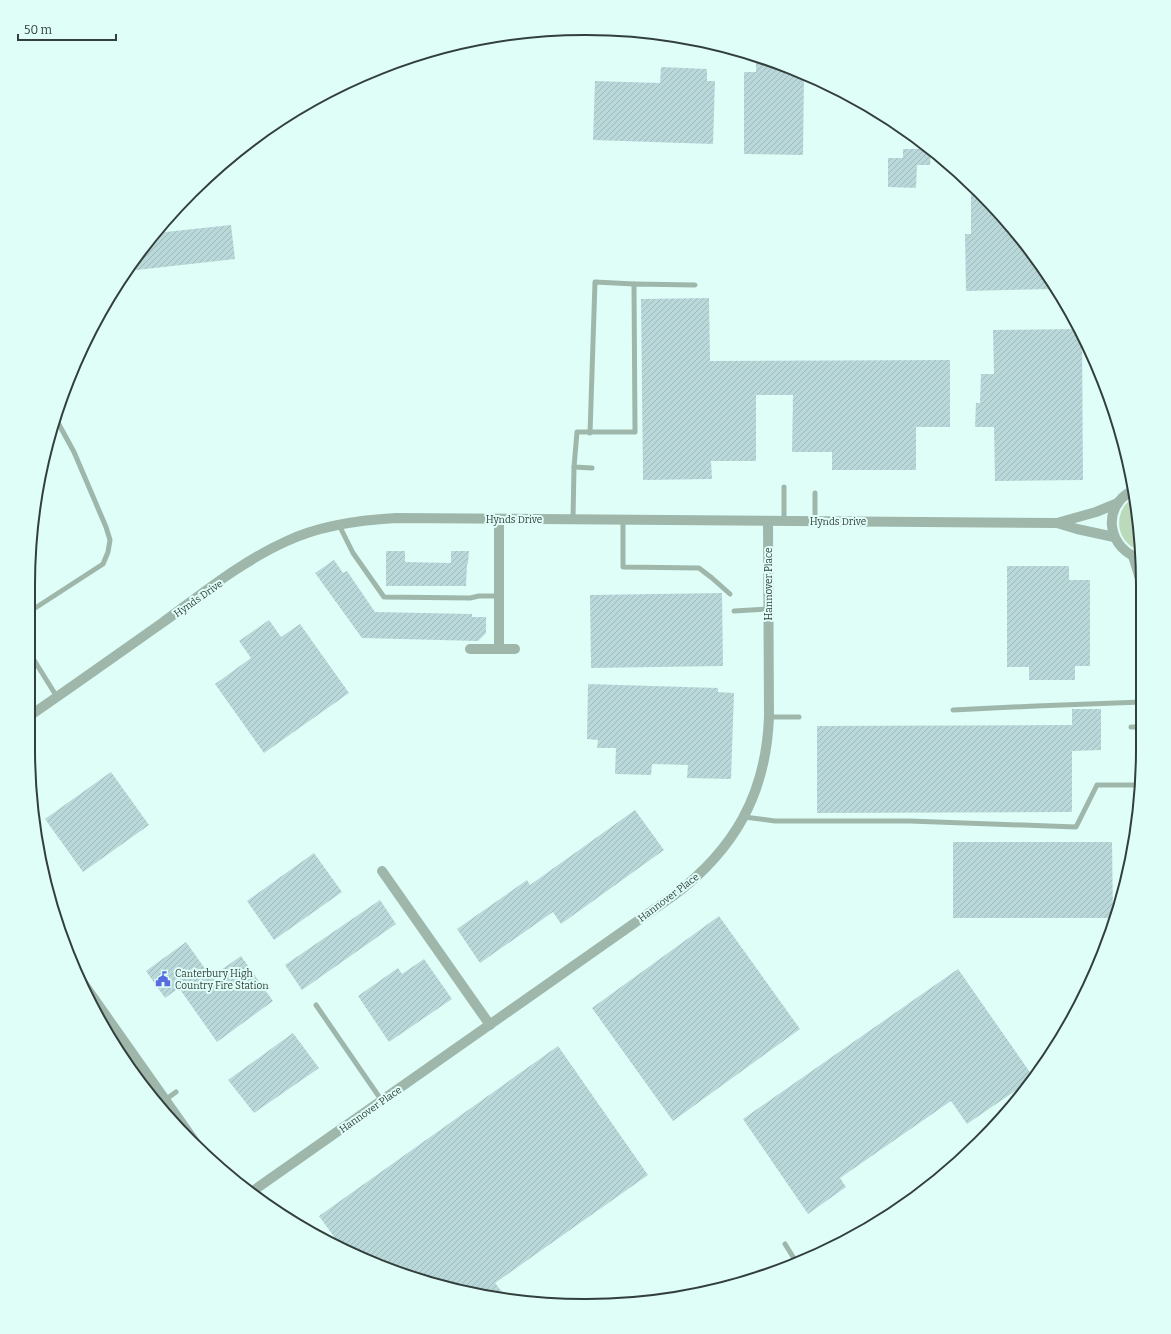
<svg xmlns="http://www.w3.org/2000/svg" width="1171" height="1334" font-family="Bitter,serif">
<defs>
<pattern id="building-hatch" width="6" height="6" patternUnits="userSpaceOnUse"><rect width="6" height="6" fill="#b9d8da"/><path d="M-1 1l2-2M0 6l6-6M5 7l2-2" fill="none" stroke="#a0babc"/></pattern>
</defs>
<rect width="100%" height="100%" fill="#dffef8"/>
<path fill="#badabb" d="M1133,498l9,51v2c-26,-6 -31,-39 -9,-53z"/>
<g fill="url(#building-hatch)">
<path d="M756,56l8,2 40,17 -1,80 -59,-1v-82h12z"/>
<path d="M661,67l46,2v12h8l-2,63 -120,-4 2,-59 65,2z"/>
<path d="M903,149h26l2,1 -1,15h-13l-1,23 -28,-1v-29h15z"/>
<path d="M971,185l57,61 26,43 -88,2 -1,-57h6z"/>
<path d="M231,225l4,34 -107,12 28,-38z"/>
<path d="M709,298l1,63 240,-1v67h-34v43h-84v-18h-40l1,-57h-37v66h-45l1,18 -69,1 -2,-181z"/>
<path d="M1079,329l3,3 1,148 -88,1 -1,-54h-19l1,-24h4l1,-29h13l-1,-44z"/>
<path d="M386,551h19v11l46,1v-12h18l-1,13h-1l-1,22h-80z"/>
<path d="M334,560l9,13 4,-2 28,41 97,2v3h14v16l-8,8 -116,-3 -47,-65z"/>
<path d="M1007,566h62v14h21v86h-15v14h-46v-13h-22z"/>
<path d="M722,593l1,73 -132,2 -1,-73z"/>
<path d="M269,620l12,17 19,-13 49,69 -85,60 -49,-69 36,-26 -12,-17z"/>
<path d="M588,684l130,4v4l16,1 -3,86 -44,-1 1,-13 -36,-1 -1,11 -36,-1 1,-26h-19l1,-8 -11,-1z"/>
<path d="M1072,709h29v41l-29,1v61l-255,1v-87l255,-1z"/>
<path d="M111,772l38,53 -66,47 -38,-53z"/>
<path d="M635,810l29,40 -103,74 -8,-12 -73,51 -23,-34 70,-49 3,5z"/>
<path d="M953,842h159l1,76h-160z"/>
<path d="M314,853l28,39 -68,48 -27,-39z"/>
<path d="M380,900l16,24 -94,66 -17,-25z"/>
<path d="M719,916l81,113 -127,92 -81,-113z"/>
<path d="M186,942l25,35 30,-21 32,45 -56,41 -38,-54 -14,10 -19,-27z"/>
<path d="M424,959l28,40 -63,43 -31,-46 40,-28 4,6z"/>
<path d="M958,969l76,109 -67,46 -16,-23 -111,77 6,9 -38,27 -65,-95z"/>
<path d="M293,1033l26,35 -65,45 -26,-33z"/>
<path d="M558,1046l90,129 -153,108 11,14 -29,-2 -105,-32 -32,-18 -21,-29z"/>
</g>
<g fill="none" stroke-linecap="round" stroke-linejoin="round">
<g stroke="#9fb7ab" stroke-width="5">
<path d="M590,433l5,-151 39,2"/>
<path d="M574,467l18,1"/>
<path d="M815,493v28"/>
<path d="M573,520l1,-53 3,-35h58l-1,-148 61,1"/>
<path d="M623,520v47l76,1 13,10 18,16"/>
<path d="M784,521v-34"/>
<path d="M339,525l14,28 31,44 86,1 9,-2h20"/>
<path d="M734,611l34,-2"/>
<path d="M29,612l74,-48 5,-12 2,-12 -4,-13 -32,-75 -18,-33"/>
<path d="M29,652l28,45"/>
<path d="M953,710l83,-4 106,-4"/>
<path d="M769,717h30"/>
<path d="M1131,727h11"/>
<path d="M744,817l31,4h135l166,6 21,-42h45"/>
<path d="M316,1005l66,96"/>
<path d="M165,1100l11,-8"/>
<path d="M785,1244l10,16"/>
</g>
<g stroke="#9fb7ab" stroke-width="10">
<path d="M1132,491c-32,16 -24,60 10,68"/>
<path d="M499,519v130"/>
<path d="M1057,523l20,6 37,8"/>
<path d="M1133,556l9,29"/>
<path d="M470,649h45"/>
<path d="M28,717c45,-31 90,-63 134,-94 40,-29 80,-62 125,-82 34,-16 72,-21 109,-23l661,5 39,-11 22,-9"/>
<path d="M382,871l108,154"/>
<path d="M78,976l119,169"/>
<path d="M250,1193l423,-297c61,-46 93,-101 96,-179l-1,-196"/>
</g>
</g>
<defs>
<g id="civic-bare" transform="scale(1.2)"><path d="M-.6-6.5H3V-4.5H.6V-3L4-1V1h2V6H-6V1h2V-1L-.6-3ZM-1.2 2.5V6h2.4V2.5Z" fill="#586ce2" stroke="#dffef8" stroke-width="2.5" paint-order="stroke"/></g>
</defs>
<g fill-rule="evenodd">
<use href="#civic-bare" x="163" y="979"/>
</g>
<g text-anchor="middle" stroke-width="4" stroke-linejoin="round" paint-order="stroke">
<g font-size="10" fill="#333f3d" stroke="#dffef8">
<text x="514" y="523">Hynds Drive</text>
<text x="838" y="525">Hynds Drive</text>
<text transform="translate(768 584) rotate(-90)" y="4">Hannover Place</text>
<text transform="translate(198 598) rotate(-35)" y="4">Hynds Drive</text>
<text transform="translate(668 897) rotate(-37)" y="4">Hannover Place</text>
<text transform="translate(370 1109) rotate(-35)" y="4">Hannover Place</text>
</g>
<g font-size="10" fill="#333f3d" stroke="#dffef8" text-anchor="start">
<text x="175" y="977">Canterbury High<tspan x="175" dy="12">Country Fire Station</tspan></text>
</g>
</g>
<path d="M0 0H1171V1334H0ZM585 35H586A550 550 0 0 1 1136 585V749A550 550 0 0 1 586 1299H585A550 550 0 0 1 35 749V585A550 550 0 0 1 585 35Z" fill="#dffef8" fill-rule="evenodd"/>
<path fill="none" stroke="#333f3d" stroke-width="2" d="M585 35H586A550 550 0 0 1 1136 585V749A550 550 0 0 1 586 1299H585A550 550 0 0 1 35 749V585A550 550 0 0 1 585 35Z"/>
<path d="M18 34v6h98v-6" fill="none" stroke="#333f3d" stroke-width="2"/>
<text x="24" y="34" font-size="12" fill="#333f3d" stroke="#dffef8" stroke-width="3" paint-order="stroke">50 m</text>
</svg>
